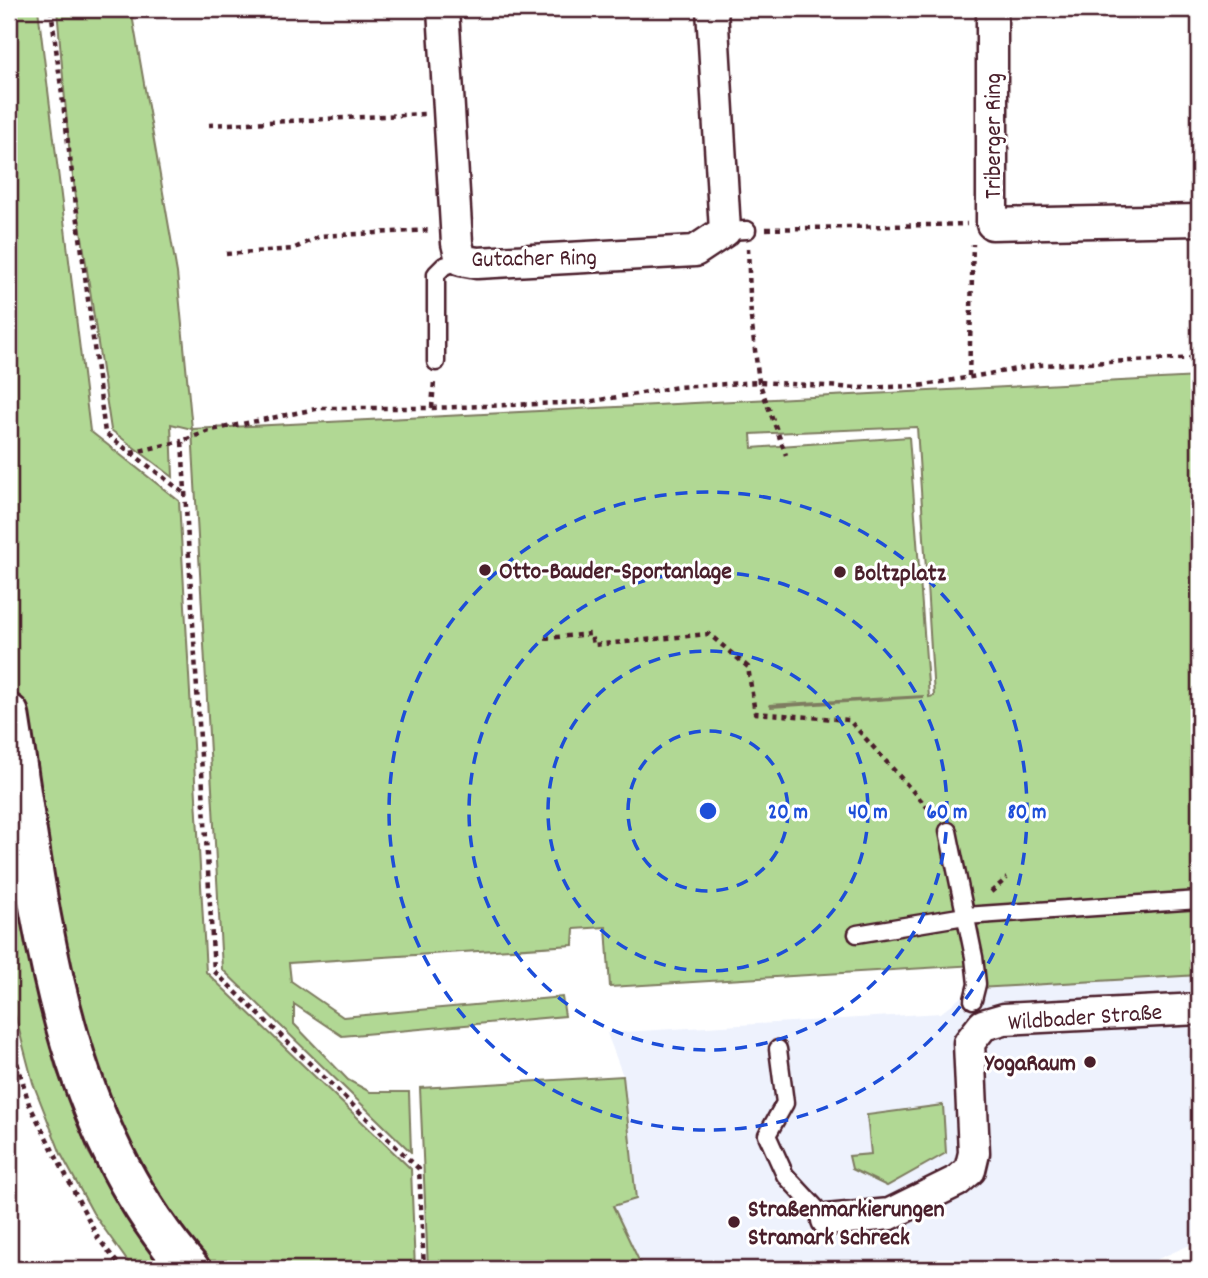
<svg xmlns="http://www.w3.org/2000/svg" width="1208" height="1278" font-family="Dekko,sans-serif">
<rect width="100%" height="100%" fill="#fff"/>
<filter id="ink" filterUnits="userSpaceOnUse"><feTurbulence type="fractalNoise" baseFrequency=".0143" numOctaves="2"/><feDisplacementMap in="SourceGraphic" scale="14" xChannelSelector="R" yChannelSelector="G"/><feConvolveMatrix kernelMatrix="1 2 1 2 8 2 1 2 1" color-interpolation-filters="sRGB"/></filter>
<g filter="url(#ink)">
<path fill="#eef2fd" d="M1199,974v267l-64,28h-492l-30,-63 23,-7 -13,-123 -16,-43 334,-20 36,-29z"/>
<g fill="#b1d894" stroke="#7e7c60" stroke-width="2" fill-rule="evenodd">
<path d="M9,9h29l52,422 89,70 27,471 205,197 4,100h-206l-30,-34 -74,-122 -61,-253 -32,-177 -3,-28z"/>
<path d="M57,9h74l46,264 15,156 1007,-52v598l-221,13 -2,-23 -366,22 -4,-60 -32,2 -1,16 -284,18 2,18 52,36 219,-20 3,19 -223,20 -48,-32v20l54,56 22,12h39l2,60 -189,-183 -30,-540 -21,-5 2,53 -62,-47 -41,-273zM917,427l17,269 -5,1 -20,-260 -157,11 -1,-14zM923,697l-152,10 -1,-2 153,-9z"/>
<path d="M9,831l20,126 26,109 34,87 61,99 16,17h-33l-40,-56 -32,-59 -28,-71 -24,-91z"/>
<path d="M623,1076l13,123 -23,7 30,63h-215l-8,-181z"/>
<path d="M943,1105l3,48 -59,33 -35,-17 -3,-13 22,-2 -4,-39z"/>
</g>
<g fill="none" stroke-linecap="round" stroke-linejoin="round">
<g stroke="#4a1f2b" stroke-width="21">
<g id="lane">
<path d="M725,231l22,-1"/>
<path d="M436,362v-88l8,-8 17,-6"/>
<path d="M948,831l26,126 3,27 -4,16"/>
<path d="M857,934l108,-18 234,-16"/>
<path d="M778,1049l7,54 -18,32 18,40 42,45"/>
</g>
</g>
<g stroke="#4a1f2b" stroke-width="35">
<g id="street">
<path d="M443,9l14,234 4,17 16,3 218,-12 30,-20 -13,-222"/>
<path d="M992,9v215l207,-4"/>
<path d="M827,1220l63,-6 67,-33 13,-11 4,-17 -5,-110 14,-18 21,-6 195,-10"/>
</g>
</g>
<g stroke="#4a1f2b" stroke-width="44">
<path id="secondary" d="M9,714c31,193 46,402 181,555"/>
</g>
<g stroke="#4a1f2b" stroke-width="4.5" stroke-dasharray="5 5" stroke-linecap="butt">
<path d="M51,9l54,424 79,60"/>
<path d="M209,125l215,-11"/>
<path d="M766,229l201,-5"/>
<path d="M748,248l3,70 8,64 27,73"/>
<path d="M226,254l67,-5 27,-13 111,-6"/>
<path d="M969,376l4,-132"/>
<path d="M432,408l2,-27"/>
<path d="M131,453l51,-12"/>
<path d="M545,638l46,-4 2,11 116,-11 39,33 7,46 94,7 87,97"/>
<path d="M991,892l16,-14"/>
<path d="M9,1034l20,70 69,134 24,31"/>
<path d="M424,1269l-5,-100 -205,-198 -32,-530 30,-11 109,-22h111l155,-6 91,-15 81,-5 99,6 61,-2 121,-21 159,-7"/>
<path d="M1182,1269l17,-7"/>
</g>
<use href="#lane" stroke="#fff" stroke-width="16"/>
<use href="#street" stroke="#fff" stroke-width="30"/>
<use href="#secondary" stroke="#fff" stroke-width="38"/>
</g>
</g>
<g fill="none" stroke="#1d4ed8" stroke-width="3.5" stroke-dasharray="12 9">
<circle cx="708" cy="811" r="80"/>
<circle cx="708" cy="811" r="160"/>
<circle cx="708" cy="811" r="239"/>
<circle cx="708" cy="811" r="319"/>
</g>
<g fill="#4a1f2b" stroke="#fff" stroke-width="2.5">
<circle cx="485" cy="570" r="7"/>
<circle cx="840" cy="572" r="7"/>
<circle cx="1090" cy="1062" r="7"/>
<circle cx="734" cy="1222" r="7"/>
</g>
<g text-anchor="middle" stroke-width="6" stroke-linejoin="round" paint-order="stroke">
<g font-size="24" fill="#4a1f2b" stroke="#fff">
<text transform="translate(992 136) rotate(-90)" y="8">Triberger Ring</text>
<text transform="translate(534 257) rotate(-1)" y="8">Gutacher Ring</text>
<text transform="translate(1085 1016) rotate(-4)" y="8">Wildbader Straße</text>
</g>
<g font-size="24" font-weight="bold" fill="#4a1f2b" stroke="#fff" text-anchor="start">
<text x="499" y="578">Otto-Bauder-Sportanlage</text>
<text x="854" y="580">Boltzplatz</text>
<text x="1076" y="1070" text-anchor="end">YogaRaum</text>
<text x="748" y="1216">Straßenmarkierungen<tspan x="748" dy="28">Stramark Schreck</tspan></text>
</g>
</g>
<circle cx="708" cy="811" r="10" fill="#1d4ed8" stroke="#fff" stroke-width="3.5"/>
<g font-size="21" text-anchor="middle" font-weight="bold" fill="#1d4ed8" stroke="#fff" stroke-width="6" stroke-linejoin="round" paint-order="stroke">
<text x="788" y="818">20 m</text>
<text x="868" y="818">40 m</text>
<text x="947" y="818">60 m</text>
<text x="1027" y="818">80 m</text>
</g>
<rect width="1208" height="1278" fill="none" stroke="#fff" stroke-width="35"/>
<rect x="18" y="18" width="1173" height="1243" fill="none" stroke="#4a1f2b" stroke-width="2.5" filter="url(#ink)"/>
</svg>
